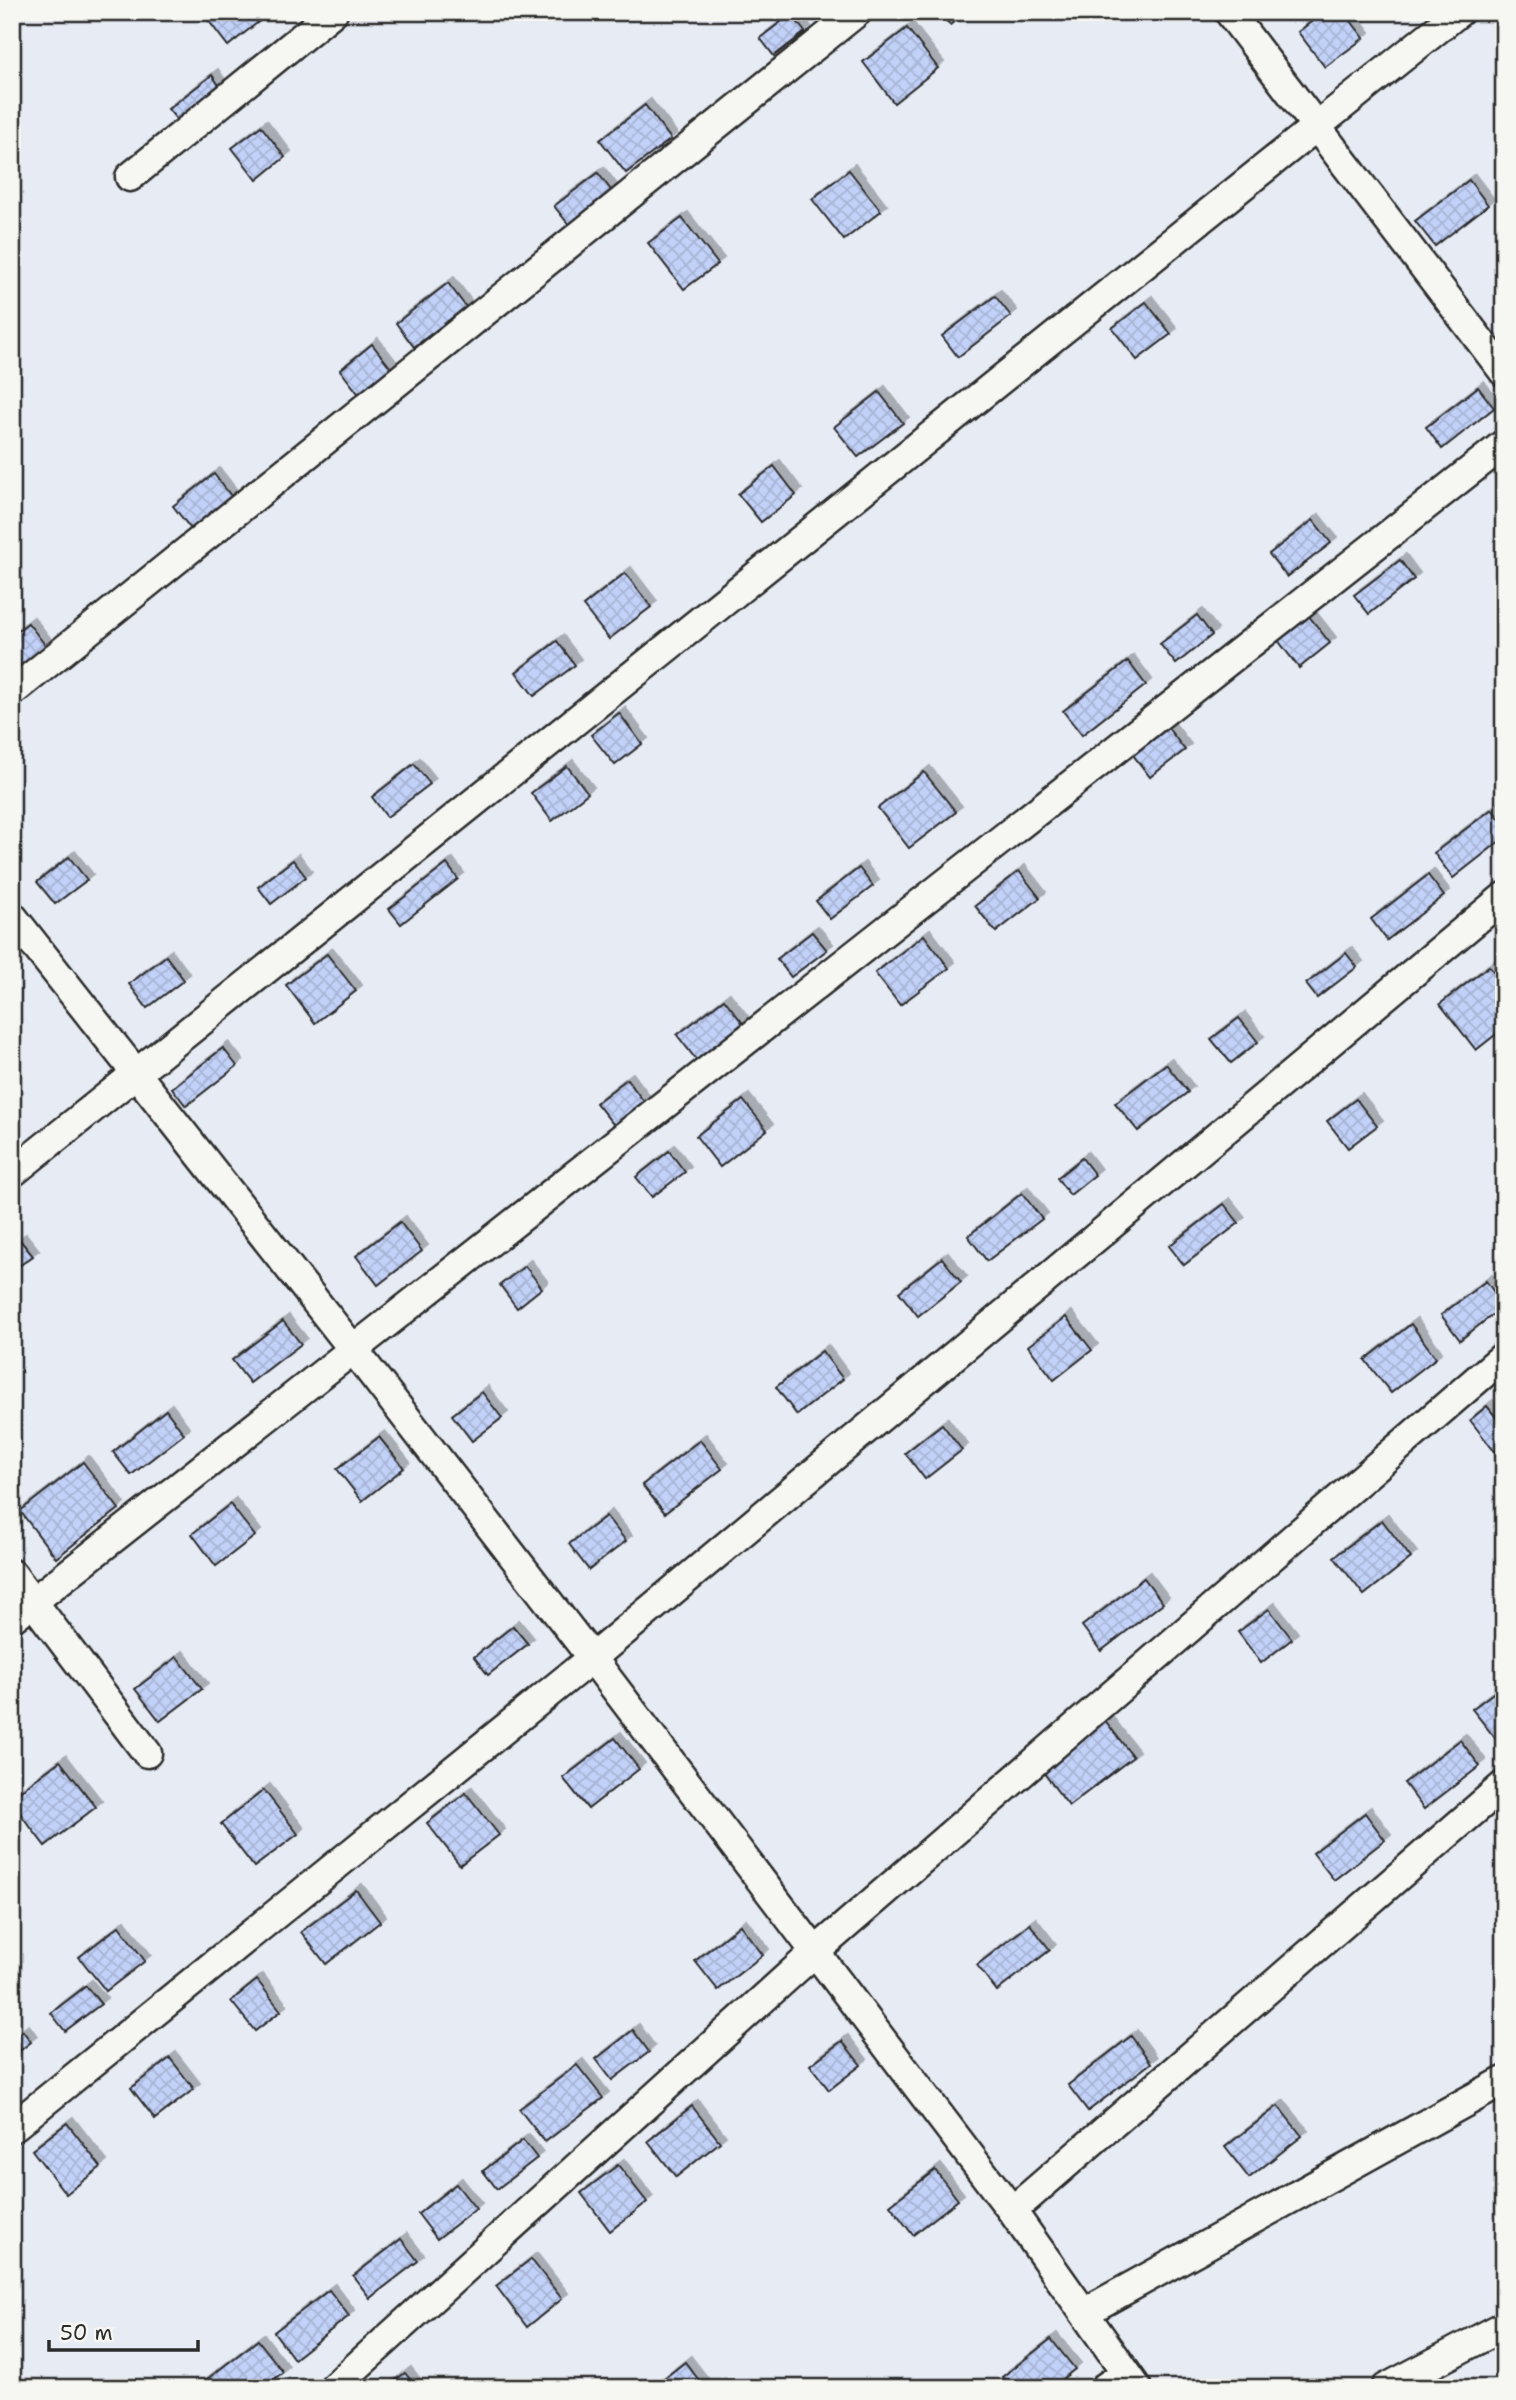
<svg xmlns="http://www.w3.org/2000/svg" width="1516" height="2400" font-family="'Shantell Sans',sans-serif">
<defs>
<pattern id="building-cross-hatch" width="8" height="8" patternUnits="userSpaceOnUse" patternTransform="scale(1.75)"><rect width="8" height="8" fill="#c2d1f8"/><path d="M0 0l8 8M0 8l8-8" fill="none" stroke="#a7b4d5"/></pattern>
<filter id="shadow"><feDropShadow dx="6" dy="-6" stdDeviation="0" flood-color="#0004"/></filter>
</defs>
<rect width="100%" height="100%" fill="#e6ebf4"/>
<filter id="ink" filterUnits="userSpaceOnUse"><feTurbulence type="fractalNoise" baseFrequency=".0143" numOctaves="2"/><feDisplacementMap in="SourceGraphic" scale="14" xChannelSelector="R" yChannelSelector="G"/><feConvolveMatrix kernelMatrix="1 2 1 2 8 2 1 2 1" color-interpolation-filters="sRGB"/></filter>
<g filter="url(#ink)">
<g fill="url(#building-cross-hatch)" stroke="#2b2b2b" stroke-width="2" filter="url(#shadow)">
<path d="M202,12h69l-43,34z"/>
<path d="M940,12h26l-16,13z"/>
<path d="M1324,12h20l20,26 -39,29 -27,-35z"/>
<path d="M791,14l14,18 -31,24 -14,-18z"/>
<path d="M907,28l31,40 -44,35 -31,-41z"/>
<path d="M212,75l8,12 -43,33 -9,-11z"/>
<path d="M645,105l26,34 -45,34 -26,-33z"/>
<path d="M261,126l24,31 -28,23 -25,-32z"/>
<path d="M849,170l32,41 -37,29 -32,-41z"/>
<path d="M598,173l19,25 -43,33 -20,-25z"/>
<path d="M1469,180l19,25 -53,41 -20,-25z"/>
<path d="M682,218l36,46 -34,25 -36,-46z"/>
<path d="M448,283l18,24 -52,40 -18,-24z"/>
<path d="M995,296l16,20 -53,41 -16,-21z"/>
<path d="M1146,302l25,32 -34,26 -25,-32z"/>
<path d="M372,344l22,28 -33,25 -21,-27z"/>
<path d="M1478,387l16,21 -52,41 -16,-22z"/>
<path d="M879,392l24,31 -45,34 -24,-30z"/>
<path d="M774,466l22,29 -35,27 -23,-28z"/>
<path d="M214,474l21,27 -41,32 -21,-27z"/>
<path d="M1313,520l18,23 -44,34 -18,-23z"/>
<path d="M1400,560l14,19 -45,35 -15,-19z"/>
<path d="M625,573l26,34 -42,32 -26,-33z"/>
<path d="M1305,611l25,32 -31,25 -25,-33z"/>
<path d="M1197,615l15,20 -36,29 -16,-20z"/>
<path d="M28,623l21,27 -37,28v-43z"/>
<path d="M557,641l18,24 -41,31 -18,-24z"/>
<path d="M1128,661l18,24 -64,50 -19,-24z"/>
<path d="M619,713l23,31 -27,21 -24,-30z"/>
<path d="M1168,728l17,22 -35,27 -17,-22z"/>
<path d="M414,764l16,20 -43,33 -15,-20z"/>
<path d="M567,766l21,27 -36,28 -21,-28z"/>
<path d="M924,772l32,40 -47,36 -31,-40z"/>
<path d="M1492,809l12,16v13l-51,40 -19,-25z"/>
<path d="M69,857l18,23 -32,24 -18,-22z"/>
<path d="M293,860l13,17 -35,27 -13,-17z"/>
<path d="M447,864l11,15 -57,45 -12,-15z"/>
<path d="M859,868l14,18 -43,33 -14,-18z"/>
<path d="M1019,871l21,27 -44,34 -21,-26z"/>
<path d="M1428,875l16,21 -57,44 -16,-21z"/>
<path d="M812,932l15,18 -36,27 -14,-18z"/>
<path d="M924,935l25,33 -49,37 -25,-32z"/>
<path d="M1346,953l11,14 -40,31 -11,-14z"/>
<path d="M327,954l29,37 -41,32 -29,-38z"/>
<path d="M166,956l18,24 -37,28 -18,-24z"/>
<path d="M1489,966l15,19v43l-28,22 -36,-46z"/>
<path d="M724,999l21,27 -47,36 -21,-27z"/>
<path d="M1239,1018l19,24 -27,21 -20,-24z"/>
<path d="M223,1048l14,18 -51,40 -14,-18z"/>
<path d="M1166,1064l22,28 -50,39 -23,-28z"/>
<path d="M627,1079l20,27 -30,23 -21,-26z"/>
<path d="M1356,1099l21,27 -29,22 -21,-27z"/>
<path d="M743,1100l24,30 -47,37 -24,-31z"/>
<path d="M669,1151l16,21 -33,25 -16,-20z"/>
<path d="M1082,1158l13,17 -25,20 -13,-17z"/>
<path d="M1022,1193l20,26 -55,42 -19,-25z"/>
<path d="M1224,1204l15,19 -55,42 -15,-19z"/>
<path d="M400,1222l22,29 -44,34 -22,-29z"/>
<path d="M20,1240l13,16 -21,15v-25z"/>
<path d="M942,1258l19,24 -43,34 -19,-24z"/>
<path d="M525,1266l17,22 -25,20 -17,-23z"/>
<path d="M1486,1281l18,25 -44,34 -19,-25z"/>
<path d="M1066,1317l26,33 -38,30 -26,-34z"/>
<path d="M283,1321l18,23 -51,39 -18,-23z"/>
<path d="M1411,1324l25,34 -45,35 -26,-33z"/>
<path d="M822,1351l21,28 -46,36 -21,-28z"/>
<path d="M482,1392l20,26 -30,23 -20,-26z"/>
<path d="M1487,1406l17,21v18l-9,7 -25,-32z"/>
<path d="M166,1410l18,24 -53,41 -18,-23z"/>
<path d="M942,1424l20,26 -37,29 -20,-26z"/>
<path d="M379,1437l25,31 -42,33 -25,-32z"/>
<path d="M700,1440l22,29 -57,44 -23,-28z"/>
<path d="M83,1462l36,47 -63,49 -36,-47z"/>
<path d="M230,1504l25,32 -39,30 -24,-32z"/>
<path d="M606,1516l20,25 -37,29 -20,-26z"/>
<path d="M1382,1520l29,38 -47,37 -30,-38z"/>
<path d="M1144,1578l19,25 -62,48 -19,-25z"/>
<path d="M1269,1609l23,30 -31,24 -23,-31z"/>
<path d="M513,1626l15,18 -40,31 -14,-18z"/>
<path d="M177,1657l25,32 -42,32 -25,-32z"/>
<path d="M1504,1685v54l-5,4 -27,-34z"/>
<path d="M1104,1719l29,38 -64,49 -29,-38z"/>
<path d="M615,1738l24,31 -51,40 -25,-31z"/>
<path d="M1460,1740l20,26 -56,43 -20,-26z"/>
<path d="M60,1761l36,46 -51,39 -33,-43v-6z"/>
<path d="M264,1790l34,44 -44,33 -33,-43z"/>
<path d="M466,1793l33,42 -39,30 -33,-42z"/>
<path d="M1365,1813l20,27 -51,40 -21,-27z"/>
<path d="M356,1890l24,32 -54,42 -25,-32z"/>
<path d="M1030,1924l20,26 -53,41 -20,-26z"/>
<path d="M740,1925l23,30 -45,35 -23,-29z"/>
<path d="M119,1926l26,35 -39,30 -27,-34z"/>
<path d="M257,1980l24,31 -26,20 -24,-30z"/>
<path d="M86,1986l15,18 -36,27 -14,-18z"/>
<path d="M633,2030l16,22 -37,28 -16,-21z"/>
<path d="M23,2031l8,11 -19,15v-18z"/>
<path d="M1131,2036l20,27 -63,48 -20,-26z"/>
<path d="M842,2041l19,24 -32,25 -19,-25z"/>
<path d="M170,2058l24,31 -39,30 -24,-31z"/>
<path d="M577,2065l26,33 -58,44 -26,-33z"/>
<path d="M692,2106l28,36 -44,35 -28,-36z"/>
<path d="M1278,2106l24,30 -53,42 -24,-31z"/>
<path d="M67,2123l34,44 -35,27 -34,-44z"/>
<path d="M523,2140l14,18 -40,31 -14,-18z"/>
<path d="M618,2165l29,37 -37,29 -29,-38z"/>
<path d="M935,2170l23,30 -45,35 -23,-30z"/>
<path d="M456,2184l20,25 -39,30 -19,-25z"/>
<path d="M401,2239l17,22 -48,37 -17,-22z"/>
<path d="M531,2259l31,40 -35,28 -31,-41z"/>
<path d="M329,2290l20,26 -55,43 -20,-27z"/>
<path d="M1051,2339l24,30 -24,19h-40l-9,-11z"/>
<path d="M258,2340l25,32 -20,16h-64l-1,-2z"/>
<path d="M685,2362l20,26h-53z"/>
<path d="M405,2373l12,15h-32z"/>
</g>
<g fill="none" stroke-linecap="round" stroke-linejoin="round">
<g stroke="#2b2b2b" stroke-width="33">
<g id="minor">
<path d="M1229,12l275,360"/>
<path d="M130,177l203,-165"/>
<path d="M12,692l845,-680"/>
<path d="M12,916l341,433 239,309 912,-761"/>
<path d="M12,1173l1447,-1161"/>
<path d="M12,1574l135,179"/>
<path d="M12,1618l1492,-1174"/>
<path d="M12,2128l580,-470 420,553 125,177"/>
<path d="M1012,2211l492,-426"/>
<path d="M1085,2312l419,-231"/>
<path d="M333,2388l483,-437 688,-595"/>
<path d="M1104,2388l22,-15"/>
<path d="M1386,2388l118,-62"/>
</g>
</g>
<path stroke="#2b2b2b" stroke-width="3.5" stroke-dasharray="7 5" stroke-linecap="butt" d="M12,28l4,-16"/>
<use href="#minor" stroke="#f6f6f2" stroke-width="28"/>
</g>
</g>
<rect width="1516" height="2400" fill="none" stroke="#f6f6f2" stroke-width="42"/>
<rect x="21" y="21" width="1474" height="2358" fill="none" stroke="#2b2b2b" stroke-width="2.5" filter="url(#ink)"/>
<path d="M49 2340v10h149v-10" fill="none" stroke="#2b2b2b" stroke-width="3.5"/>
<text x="60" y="2340" font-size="21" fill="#2b2b2b" stroke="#f6f6f2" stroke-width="5" paint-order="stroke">50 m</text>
</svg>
